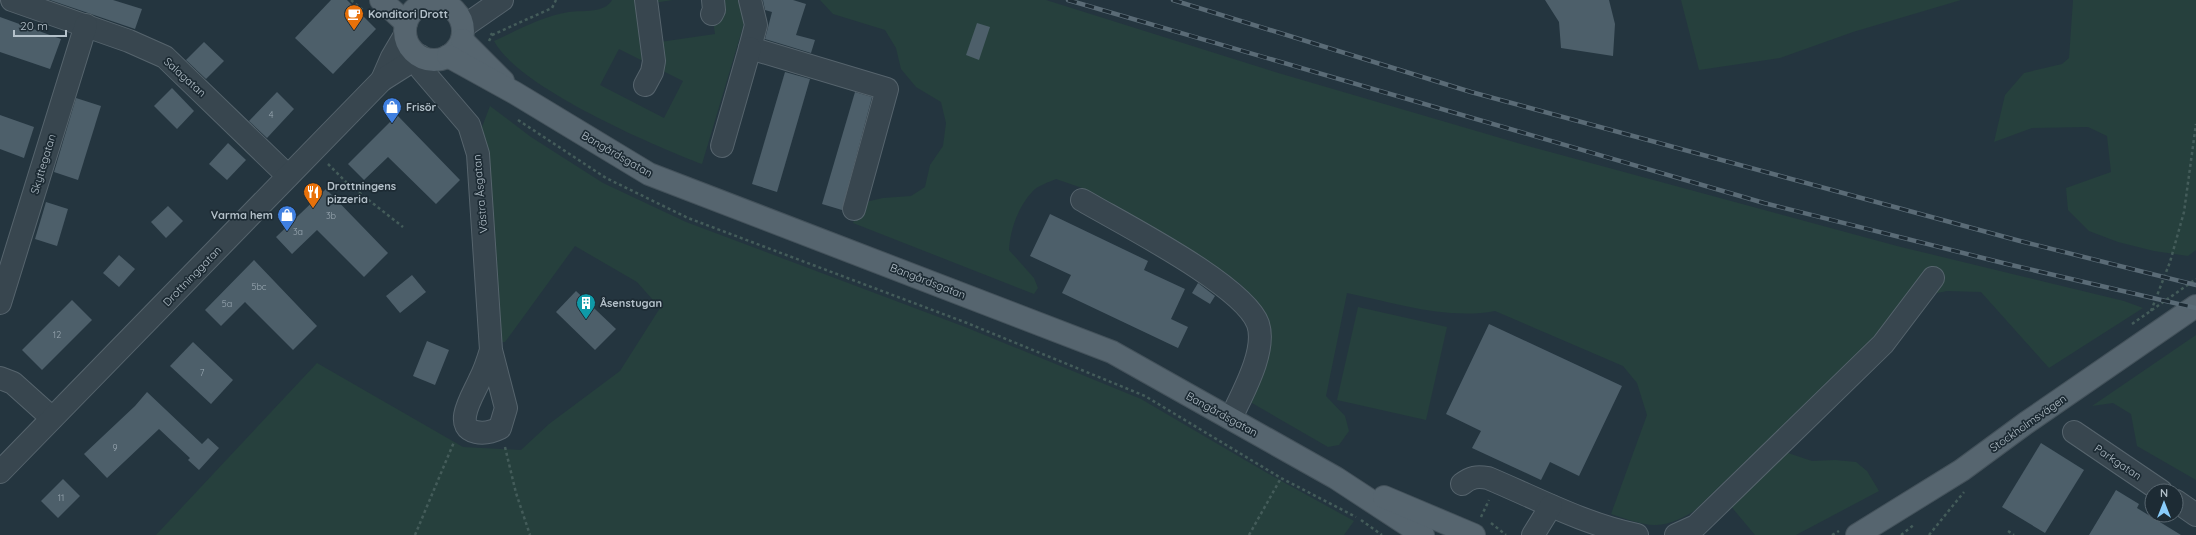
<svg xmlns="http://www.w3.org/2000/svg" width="2196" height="535" font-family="Quicksand,sans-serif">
<rect width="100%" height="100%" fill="#24353f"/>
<g fill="#26403d" fill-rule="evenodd">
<path d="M612,0h61l-26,4 6,39 62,-9 -5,-34h41l-49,164c-50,-19 -184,-77 -208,-123 24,-11 49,-25 75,-29 13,-2 35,2 43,-12zM619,49l64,32 -19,37 -64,-33z"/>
<path d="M820,0h226l229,72 253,74 369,100 227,55 19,7 -94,60 -68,-76 -34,-1 -44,9 -31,39 -178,172c-34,21 -48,15 -83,3l36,-99 -10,-32 -14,-17 -128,-55c-48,9 -100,-8 -148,-18l-21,103 19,20 4,15 -10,14 -11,2 -83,-48 11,-98 -17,-18 -29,-20 -55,-29 -70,-45 -29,-10c-7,3 -19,7 -24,13 -14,15 -22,38 -23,58l25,28 4,10 -4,6 -181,-71 8,-20 22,-5 28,-2 14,-9 5,-22 13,-19 3,-23 -5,-21 -25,-15 -15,-18 -5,-21 -11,-18 -52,-16z"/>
<path d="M1681,0h280l-108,32 -73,26 -81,12z"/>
<path d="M2073,0h123v250l-8,6 -34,-5 -36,-9 -29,-11 -21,-21 -2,-22 45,-16 -4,-36 -19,-9 -56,1 -38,14 11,-47 19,-22 38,-9 7,-6z"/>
<path d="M490,106l41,31 72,46 83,39 279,105 176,72 126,74 87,48 -10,14h-1188l161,-172 146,84 58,3 28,-26 71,-53 40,-63 -23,-26 -62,-36 -70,96h-7l-9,-172 -7,-43z"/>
<path d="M1358,307l89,20 -21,93 -89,-20z"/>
<path d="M2196,335v145l-59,-34 -6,-32 -18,-11 -21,3z"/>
<path d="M1785,452l27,9 23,-1 21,2 11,9 12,20 -83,44h-41l-26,-31z"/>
</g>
<g fill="#4d5f6a">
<path d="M50,0h63l29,9 -7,20z"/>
<path d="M331,0h16l29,29 -43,45 -38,-36z"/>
<path d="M763,0h30l13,4 -10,31 19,5 -4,13 -46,-14 7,-27 -7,-2z"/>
<path d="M1545,0h64l6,24 -2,32 -52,-8 -2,-26z"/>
<path d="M0,17l61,22 -11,30 -50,-17z"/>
<path d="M977,23l13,4 -11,33 -13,-5z"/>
<path d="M204,42l20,19 -18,18 -20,-19z"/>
<path d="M785,72l25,7 -33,113 -25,-8z"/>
<path d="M172,88l22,23 -17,18 -23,-23z"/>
<path d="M277,92l17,17 -27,29 -18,-17z"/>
<path d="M855,92l17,5 -30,113 -20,-6z"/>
<path d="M76,98l25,8 -23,74 -24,-8z"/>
<path d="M0,115l34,12 -10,31 -24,-9z"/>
<path d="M397,115l63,65 -24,24 -48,-47 -24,23 -16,-16z"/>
<path d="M228,143l18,17 -19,20 -18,-16z"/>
<path d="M326,189l62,64 -24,24 -47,-47 -25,24 -16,-17z"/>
<path d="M46,202l22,7 -11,37 -22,-7z"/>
<path d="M168,206l15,15 -17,17 -15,-16z"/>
<path d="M1050,214l98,47 -4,9 41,19 -14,30 17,8 -10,21 -116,-55 9,-18 -41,-19z"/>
<path d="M119,255l16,14 -16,18 -16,-14z"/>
<path d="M254,260l63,66 -24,24 -48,-48 -24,24 -16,-16z"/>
<path d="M412,275l14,17 -26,21 -14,-17z"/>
<path d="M1198,283l17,13 -5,8 -18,-11z"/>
<path d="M576,291l40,38 -21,21 -39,-38z"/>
<path d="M72,300l20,20 -50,50 -20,-20z"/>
<path d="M1489,324l133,62 -43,90 -29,-14 -9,18 -69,-32 9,-17 -35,-17z"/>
<path d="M427,341l22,9 -14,35 -22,-9z"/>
<path d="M193,342l40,38 -22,24 -41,-38z"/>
<path d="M147,392l55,52 6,-6 11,10 -20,22 -11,-10 2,-2 -31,-29 -52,49 -23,-24 51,-48z"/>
<path d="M2041,443l43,27 -39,63 -43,-26z"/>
<path d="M63,479l17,17 -22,22 -17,-17z"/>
<path d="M2116,490l23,14 -2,4 44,27h-92z"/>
</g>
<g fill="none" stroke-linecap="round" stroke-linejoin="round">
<g stroke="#56646d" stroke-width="24">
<g id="minor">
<path d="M12,0l117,41 36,16 123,119"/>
<path d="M750,0l6,25 -6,23 137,41 -33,120"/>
<path d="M433,1l2,-1"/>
<path d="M712,14l2,-4 -1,-10"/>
<path d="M463,27l39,-27"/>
<path d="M382,80l10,-23 13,-22"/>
<path d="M645,85l7,-13 2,-11 -8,-61"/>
<path d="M722,146l28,-98"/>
<path d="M1082,200c39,23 162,85 176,124 9,27 -16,70 -27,94"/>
<path d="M0,303l86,-278"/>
<path d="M0,378l13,5 39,35"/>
<path d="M2074,432l87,59"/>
<path d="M0,472l382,-392 38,-24 1,13 48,56 9,29 13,196c-3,10 -6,20 -11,29 -5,13 -29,48 -4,53 9,2 16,0 24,-4l6,-20 -15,-58"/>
<path d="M1462,484c9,-7 15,-8 26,-6 50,21 96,46 149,57"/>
<path d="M2176,501l20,14"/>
<path d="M1533,535l18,-29"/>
<path d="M1676,535l20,-9 187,-182 50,-66"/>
</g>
</g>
<g stroke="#44525b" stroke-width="24">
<g id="major">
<path d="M381,0l25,23"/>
<circle cx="434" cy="31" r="29"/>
<path d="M462,40l41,41"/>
<path d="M448,56l67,37 134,81 463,178 224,126 87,57"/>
<path d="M1384,497l90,38"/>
<path d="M1857,535l105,-65 64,-47 170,-117"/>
</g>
</g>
<g stroke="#445c5a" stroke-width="2.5" stroke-dasharray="3 3" stroke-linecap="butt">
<path d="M351,0l13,11"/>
<path d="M492,35l60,-27 4,-8"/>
<path d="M489,41l3,-6 -3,-4"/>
<path d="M518,120l88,58 82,40 279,105 178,73 136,82 75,39"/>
<path d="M328,164l19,19 56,44"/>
<path d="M2151,311l19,-49 14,-50 12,-88"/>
<path d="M2132,324l64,-45"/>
<path d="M505,447l11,46 14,42"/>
<path d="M1481,517l8,-17"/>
<path d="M1361,520l21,15"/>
<path d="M1491,523l15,12"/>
<path d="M2008,531l6,4"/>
<path d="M415,535l39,-93"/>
<path d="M1249,535l32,-57"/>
<path d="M1832,535l7,-4"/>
<path d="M1901,535l14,-11"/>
<path d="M1929,535l35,-43"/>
</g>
<use href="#minor" stroke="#38464f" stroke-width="22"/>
<use href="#major" stroke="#56656f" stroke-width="22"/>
<g stroke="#5a6b76" stroke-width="4.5">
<g id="rail">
<path d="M1068,0l696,203 243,61 189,44"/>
<path d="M1173,0l298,92 549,149 176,44"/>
</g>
</g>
<use href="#rail" stroke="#1d2b34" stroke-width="3" stroke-dasharray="9" stroke-linecap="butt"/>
</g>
<defs>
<g id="cafe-pin" transform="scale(1)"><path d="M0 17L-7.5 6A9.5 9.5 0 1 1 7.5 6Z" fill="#e8710a" stroke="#1d2b34"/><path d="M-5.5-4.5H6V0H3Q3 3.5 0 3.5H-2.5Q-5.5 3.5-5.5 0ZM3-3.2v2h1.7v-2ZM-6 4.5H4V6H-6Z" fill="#fff"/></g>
<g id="shop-pin" transform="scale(1)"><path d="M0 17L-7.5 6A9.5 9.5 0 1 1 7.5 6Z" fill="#3f7fe0" stroke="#1d2b34"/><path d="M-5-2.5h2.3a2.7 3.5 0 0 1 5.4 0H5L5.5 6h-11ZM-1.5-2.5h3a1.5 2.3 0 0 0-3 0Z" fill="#fff"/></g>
<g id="restaurant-pin" transform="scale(1)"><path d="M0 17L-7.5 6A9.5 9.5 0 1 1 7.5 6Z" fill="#e8710a" stroke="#1d2b34"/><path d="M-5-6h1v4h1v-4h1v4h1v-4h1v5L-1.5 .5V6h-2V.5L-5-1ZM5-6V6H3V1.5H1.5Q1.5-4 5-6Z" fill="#fff"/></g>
<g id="building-pin" transform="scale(1)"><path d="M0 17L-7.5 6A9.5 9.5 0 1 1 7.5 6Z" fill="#0f9aa8" stroke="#1d2b34"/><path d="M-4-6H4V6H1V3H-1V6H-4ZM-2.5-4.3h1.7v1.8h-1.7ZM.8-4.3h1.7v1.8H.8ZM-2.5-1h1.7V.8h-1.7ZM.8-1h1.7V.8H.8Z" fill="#fff"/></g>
</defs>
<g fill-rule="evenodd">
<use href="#cafe-pin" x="354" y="14"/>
<use href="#shop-pin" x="392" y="107"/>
<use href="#restaurant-pin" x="313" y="192"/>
<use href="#shop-pin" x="287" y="215"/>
<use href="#building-pin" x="586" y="303"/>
</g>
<g text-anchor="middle" stroke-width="3.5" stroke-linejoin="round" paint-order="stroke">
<g font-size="9" fill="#9aa8b2">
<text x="271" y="118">4</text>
<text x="331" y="219">3b</text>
<text x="298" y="235">3a</text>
<text x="259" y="290">5bc</text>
<text x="227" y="307">5a</text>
<text x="57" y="338">12</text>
<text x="202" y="376">7</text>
<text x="115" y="451">9</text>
<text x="61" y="501">11</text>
</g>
<g font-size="11" font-weight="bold" fill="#b4c1ca" stroke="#1d2b34" text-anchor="start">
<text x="368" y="18">Konditori Drott</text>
<text x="406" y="111">Frisör</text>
<text x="327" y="190">Drottningens<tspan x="327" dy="13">pizzeria</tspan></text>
<text x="273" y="219" text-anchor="end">Varma hem</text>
<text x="600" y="307">Åsenstugan</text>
</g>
<g font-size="11" fill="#b4c1ca" stroke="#1d2b34">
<text transform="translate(185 77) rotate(42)" y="4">Salagatan</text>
<text transform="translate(617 154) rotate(30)" y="4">Bangårdsgatan</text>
<text transform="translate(43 164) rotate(-73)" y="4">Skyttegatan</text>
<text transform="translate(480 194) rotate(-95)" y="4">Västra Åsgatan</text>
<text transform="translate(192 276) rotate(-46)" y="4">Drottninggatan</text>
<text transform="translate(928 281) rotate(21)" y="4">Bangårdsgatan</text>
<text transform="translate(1222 414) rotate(29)" y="4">Bangårdsgatan</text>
<text transform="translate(2028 423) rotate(-35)" y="4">Stockholmsvägen</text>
<text transform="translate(2118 462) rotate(34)" y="4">Parkgatan</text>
</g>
</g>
<g transform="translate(2164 503)"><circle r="19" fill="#1d2b34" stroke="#596770"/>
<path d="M0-3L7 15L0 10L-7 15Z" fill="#89ccfa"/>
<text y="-6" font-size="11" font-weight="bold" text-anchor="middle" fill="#b4c1ca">N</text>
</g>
<path d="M14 30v6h52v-6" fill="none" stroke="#b4c1ca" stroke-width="2"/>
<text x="20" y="30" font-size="12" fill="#b4c1ca" stroke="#1d2b34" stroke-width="3" paint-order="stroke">20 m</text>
</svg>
